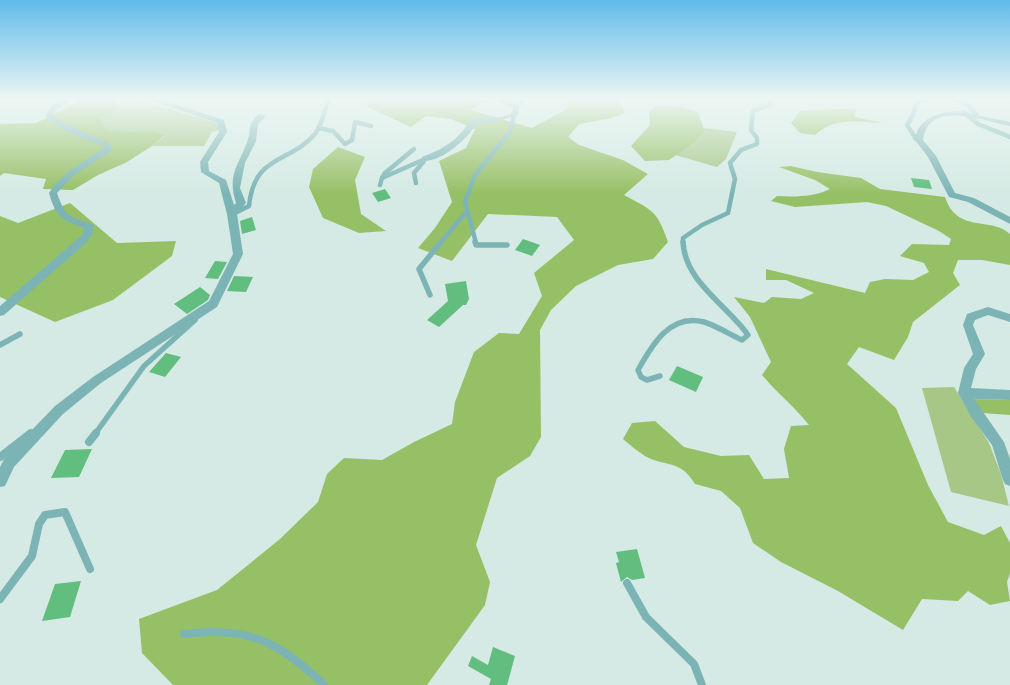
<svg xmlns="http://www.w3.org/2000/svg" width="1010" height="685" font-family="Raleway,sans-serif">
<rect width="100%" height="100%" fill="#d5eae4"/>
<g fill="#a7c787">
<path d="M139,100l77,23 3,7 -7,2 -8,14h-52l13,-10 -14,-5 -23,2 -20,-3 -8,-12 19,-10 -2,-3z"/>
<path d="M704,128l33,4 -11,27 -9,8 -42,-12 20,-13 10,-10z"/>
<path d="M954,387l35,56 12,31 8,32 -58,-14 -29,-104z"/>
</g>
<g fill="#96c065">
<path d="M81,98h33l-2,2 8,8 -20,10 8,12 20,2 23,-1 14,4 -13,11 -25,16 -29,13 -25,15 -30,-1 3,-10 -42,-6 -4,3v-52l36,-1 37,-18z"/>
<path d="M366,98h117l5,1 -18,11 62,18 36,-20 -1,-10 53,2 5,13 -14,5 -32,6 -11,13 11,8 44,15 25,14 -24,21c29,16 33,15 44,47l-15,17 -35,6 -42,21 -25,24 -11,20 1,107 -11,19 -33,22 -21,67 14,37 -5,23 -58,80h-254l-31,-32 -3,-34 78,-29 63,-51 38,-37 9,-28 17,-16 38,2 32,-18 38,-18 3,-22 19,-50 25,-19 20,1 23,-38 -8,-23 40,-33 -17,-23 -69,-3 -36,47 -34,-13 17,-20 17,-26 -13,-41 27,-13 9,-19 -24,-10 -25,-3 -15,11 -43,-20z"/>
<path d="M655,106h21l22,6 7,20 -10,10 -26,18 -24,1 -14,-15 19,-21 -1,-14z"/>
<path d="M856,108l-1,9 28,6c-26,-1 -48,-6 -68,12l-15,-2 -9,-10 9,-12z"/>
<path d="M338,147l27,10 -10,23 6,34 25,17 -27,2 -36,-15 -14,-31 4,-18z"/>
<path d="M791,166l26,6 44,6 19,11 65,8c12,37 46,19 65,37v31l-28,-5h-24l-5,13 7,12 -47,37 -5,15 -14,23 -35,-13 -12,17 49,44 32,77 20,37 36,13 17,-9 9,17v30l-3,9 3,19 -20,4 -22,-14 -10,10 -36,-2 -19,31 -65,-39 -57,-29 -28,-19 -13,-35 -19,-17 -26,-7c-16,-26 -29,-16 -50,-28 -8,-5 -15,-11 -22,-17l9,-16 23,-2 29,26 37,9 28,-1 15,24 25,-1 -5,-29 7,-23 18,-1c-14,-18 -32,-32 -47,-50l9,-13 -21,-45 -16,-20 30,6 8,-6 29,2 13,-6 -28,-13h-20v-11l99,24 5,-11 15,-3 28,1 16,-8 -5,-9 -24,-7 12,-12 37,1 2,-6 -12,-8 -53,-25 -19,-4 -72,5 -24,-6 6,-5c17,1 37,1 53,-7l-15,-9 -36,-13z"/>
<path d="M70,203l47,40 59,-2 -4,15 -59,44 -58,22 -55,-25v-81l18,7z"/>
<path d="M972,399l38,1v15l-28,-2z"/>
</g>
<g fill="#61be7f">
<path d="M911,178l18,2 3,9 -18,-2z"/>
<path d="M385,189l6,9 -13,4 -6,-9z"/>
<path d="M252,217l4,13 -14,4 -2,-13z"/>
<path d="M523,239l17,6 -8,11 -17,-6z"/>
<path d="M215,261l12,1 -9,17 -13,-1z"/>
<path d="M234,276l19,1 -7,15 -19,-1z"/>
<path d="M466,281l3,18 -3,6h-3l-24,22 -12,-7 21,-19 -3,-17z"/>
<path d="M200,287l10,8 -2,5 -21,14 -13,-10z"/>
<path d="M166,353l15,4 -16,20 -16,-5z"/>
<path d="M677,366l26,11 -7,15 -27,-12z"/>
<path d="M92,449l-13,28 -28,1 14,-28z"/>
<path d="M637,549l8,29 -13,2 -5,-3 -6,5 -5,-19 3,-1 -3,-10z"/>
<path d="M81,581l-11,36 -28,4 13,-37z"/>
<path d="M493,647l22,9 -8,29h-18l2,-6 -23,-13 4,-10 16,9z"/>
</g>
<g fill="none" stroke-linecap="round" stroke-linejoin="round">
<g stroke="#7cb4b5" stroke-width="4.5">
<path d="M952,98l14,6 11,11"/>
<path d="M517,107l7,-9"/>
<path d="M964,112l14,12 32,13"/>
<path d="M318,128l15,3 12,13 7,-4 3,-18 16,4"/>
<path d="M919,140l-3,-1 -9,-14 6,-10 4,-13 15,-4"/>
<path d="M414,149l-29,24 -3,5 43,-19"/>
<path d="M416,183l-2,-10 10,-12"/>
<path d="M380,185l2,-7"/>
<path d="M235,213l14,-7c5,-52 40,-42 66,-72 8,-10 9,-24 14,-36"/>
<path d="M440,243l27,-32"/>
<path d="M476,243l-11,-41 10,-27 35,-43 4,-17"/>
<path d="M683,243v-5l19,-13 26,-12 7,-34 -5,-16 11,-13 16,-6v-6l-6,-8 2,-19 18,-7 -1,-6"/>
</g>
<g stroke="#7cb4b5" stroke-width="5.5">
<path d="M475,242l1,3h31"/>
<path d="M430,295l-11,-26 22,-27"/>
<path d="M0,345l20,-11"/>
<path d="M660,376l-13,4 -6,-3 -3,-7c14,-25 32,-57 66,-48 13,4 25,12 38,18l6,-5c-21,-30 -63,-53 -65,-93"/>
<path d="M29,434l3,-2"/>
<path d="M95,434l49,-68 51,-46"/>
</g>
<g stroke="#7cb4b5" stroke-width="8">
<path d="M89,442l7,-9"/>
<path d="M0,457l31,-24"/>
<path d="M627,583l19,34 48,47 8,21"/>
<path d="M0,599l32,-43 7,-32 6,-9 20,-3 25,57"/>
<path d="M184,634c64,-8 94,7 140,51"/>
</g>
<g fill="#7cb4b5" fill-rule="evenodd">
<path d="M0,98h7l-7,4z"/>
<path d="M65,98h9l-18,12 -2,6 6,5 52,24 -2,7 -36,23 -17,18c9,25 12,23 35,31l2,2 -2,9 -6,8 -82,72 -4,1v-10l82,-71 2,-7c-24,-9 -28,-11 -35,-35l6,-9 13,-12 35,-23 1,-3c-19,-8 -45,-14 -58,-30l4,-9z"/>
<path d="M144,98h11l69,22 3,12 -19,30 1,9 17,9 8,25 2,-2c-9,-29 2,-36 11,-61 6,-14 -2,-15 12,-28l7,2 -8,8 -2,17 -11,22 -5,25 6,15 -9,11 6,40 -26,53 -116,76 -38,31 -49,53 -9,19 -5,1v-20l4,-8 51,-53 38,-29 116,-76 24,-47 -6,-40 -8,-31 -18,-11 -1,-10 19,-30 -2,-9z"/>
<path d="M491,98h10l19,7 -2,10 -22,7 -20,2c-8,15 -36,39 -54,37v-4c21,-8 37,-17 48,-37l26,-2 15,-4 2,-6z"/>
<path d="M956,111l54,11v4c-24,-4 -82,-28 -87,14l13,16 19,37 19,5 36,19v7l-42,-22 -19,-5 -21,-40 -13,-17c3,-22 22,-27 41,-29z"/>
<path d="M988,307l22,7v8l-22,-7 -13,5 -2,5 12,29 -9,15 -5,19 39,2v10l-36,-1 30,43 6,17v27l-5,-2 -2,-4 -11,-35 -20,-27 -14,-25 6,-25 9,-14 -10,-29 4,-11z"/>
</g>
</g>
<linearGradient id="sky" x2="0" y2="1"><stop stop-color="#60bbea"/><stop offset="0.51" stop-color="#ecf6f3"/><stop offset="1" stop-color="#ecf6f3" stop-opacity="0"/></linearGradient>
<rect width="1010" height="194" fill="url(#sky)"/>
</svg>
